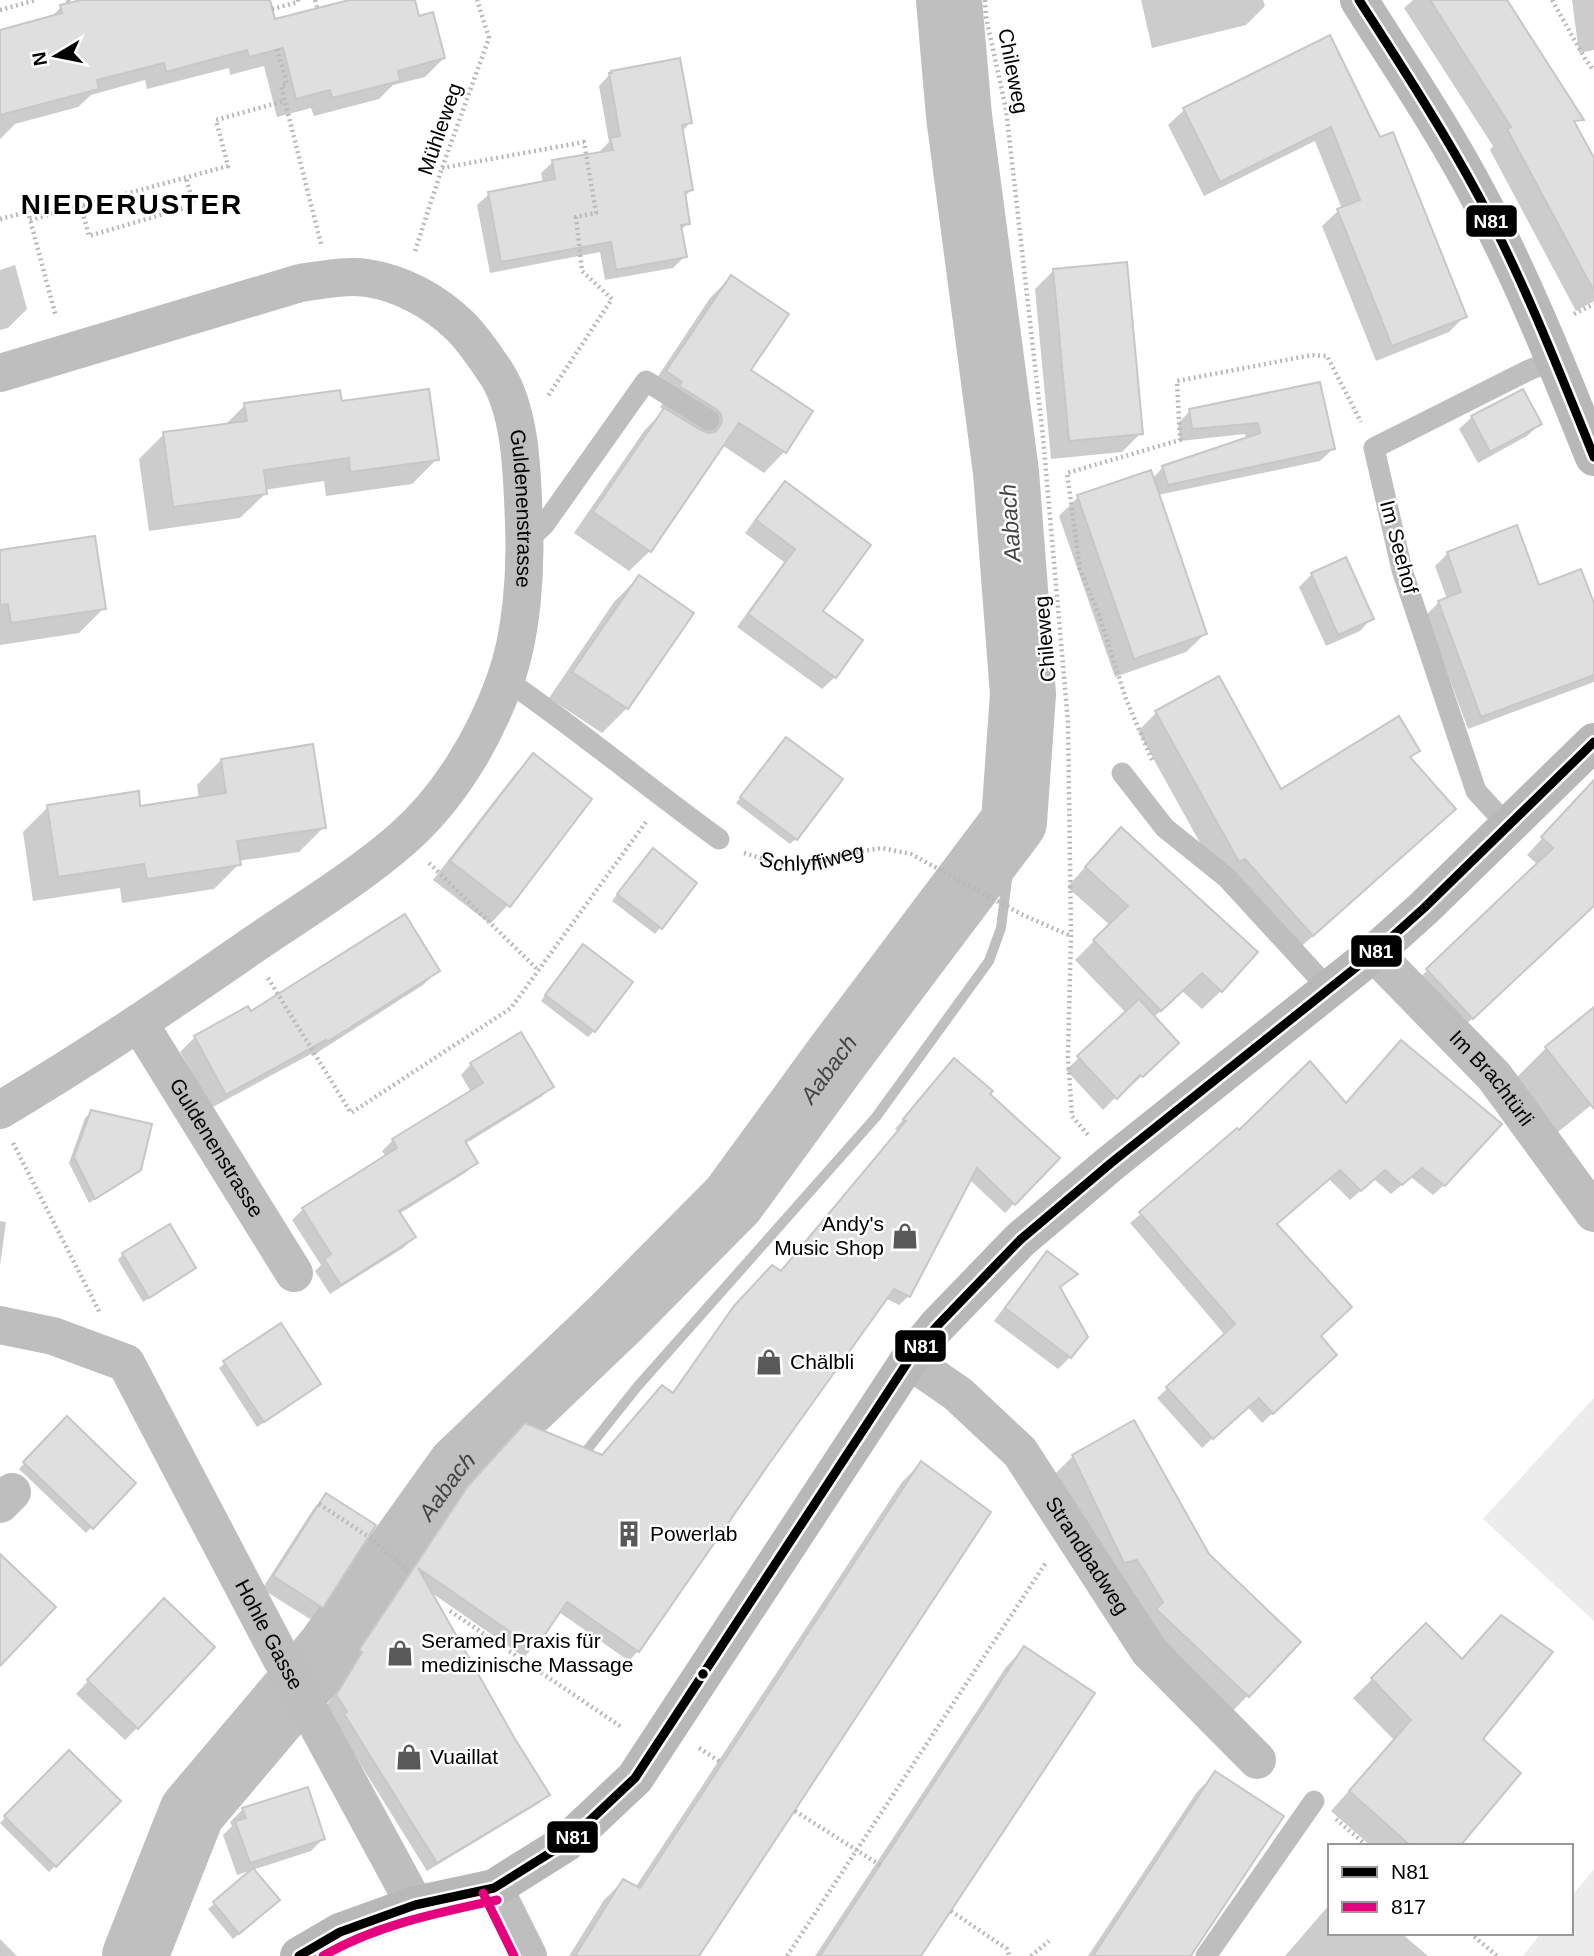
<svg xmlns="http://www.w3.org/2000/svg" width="1594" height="1956" font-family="Arial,sans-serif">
<rect width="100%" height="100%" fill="#fff"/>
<g fill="#ececec">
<path d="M1594,1398v223l-111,-102z"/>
<path d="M1594,1869v87h-71l18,-23h30v-36z"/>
</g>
<g fill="#0003">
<path d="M87,0h181l5,21 84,-21h56l5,18 26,40 -19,19 -32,8 -14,14 -65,17 -3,-8 -34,9 -13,-51 -34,9 -1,-7 -82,21 -2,-9 -54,15 -13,12 -63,17 -15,15v-107l50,-14 11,-11z"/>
<path d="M1141,0h122l2,6 -19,19 -94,23z"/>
<path d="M1413,0h92l89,162v139l-18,10 -86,-161 3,-4 -89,-138z"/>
<path d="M1572,0h22v50l-15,3z"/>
<path d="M1329,37l136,279 -16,16 -73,29 -54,-135 16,-15 4,-2 -27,-68 -111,55 -36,-71 16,-15z"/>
<path d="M612,72l78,51 -9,9 10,58 -7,7 4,26 -8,8 5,25 -12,12 -68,12 -5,-28 -110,21 -13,-68 12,-11 54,-11 -2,-10 12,-11 47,-9v-2l9,-9 -10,-56z"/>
<path d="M15,265l12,44 -19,19 -8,2v-60z"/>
<path d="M1054,270l87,163 -19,19 -71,7 -16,-170z"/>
<path d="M731,277l18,93 62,42 -27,40 -20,21 -42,-28 -72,106 -21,20 -55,-38 70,-102 20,-21 -4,-3 3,-4 -16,-10 63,-95z"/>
<path d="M1319,384l14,65 -13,12 -162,34 47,139 -19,18 -71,25 -56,-161 19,-19 75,-19 10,-11 83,-28 -1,-5 -65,7 -2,-18 12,-12z"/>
<path d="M340,403l97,56 -25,25 -86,12 -2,-15 -60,9 1,4 -25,24 -91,13 -10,-72 25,-25 60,-8 21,-21z"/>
<path d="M1472,417l68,7 -13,12 -49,27 -19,-34z"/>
<path d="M785,483l50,194 -13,12 -85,-62 47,-65 -39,-29 28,-38z"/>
<path d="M0,552l104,56 -25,25 -79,12z"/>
<path d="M1448,553l146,55v74l-126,47 -42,-114 13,-13 8,-3 -12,-33z"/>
<path d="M1312,574l60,44 -12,13 -34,15 -27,-59z"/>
<path d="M639,577l52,36 -64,95 -25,25 -53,-35 65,-96z"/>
<path d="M1156,713l125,79 137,-42 -8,9 26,67 -142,127 -74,-74 -82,-148z"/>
<path d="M786,739l10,100 -6,5 -54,-41z"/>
<path d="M534,755l-26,150 -18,19 -57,-44 82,-106z"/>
<path d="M221,760l103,67 -25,25 -61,9 1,3 -25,25 -92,14 -2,-15 -87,13 -10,-69 25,-25 91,1 60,-9 -2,-14z"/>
<path d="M1594,782v103l-41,58 -97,91 -45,-48 127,-121 -11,-10z"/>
<path d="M1102,849l119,142 -19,18 -20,-18 -29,27 11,37 -35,33 -2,-2 -24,24 -37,-40 60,-57 -51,-53 35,-35 -43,-38z"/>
<path d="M647,856l48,28 -40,50 -43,-33z"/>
<path d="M578,952l16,79 -6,6 -47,-36z"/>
<path d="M438,970l-15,15 -111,71 -1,-2 -100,54 -31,-56 15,-15 53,-29 3,6z"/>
<path d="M1594,1009v94l-41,33 -42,-53 35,-35z"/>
<path d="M471,1064l81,23 -11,10 -76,47 11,19 -11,10 -66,41 15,23 -11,11 -73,46 -15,-23 6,-6 -29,-45 11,-11 83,-52 -4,-6 11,-11 78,-48 -10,-17z"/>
<path d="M945,1070l43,24 69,64 -52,55 -36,-34 -60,117 -10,9 -14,-7 -115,162 -132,191 -9,10 -70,-49 -26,36 -9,9 -95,-66 85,149 34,54 -10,10 -111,67 -91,-146 2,-2 -11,-18 27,-43 -3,-2 108,-163 57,-62 85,22 70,-63 54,-76 38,-41 17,-5 118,-141 -3,-2z"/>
<path d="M1345,1105l99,80 -11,10 -22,-18 -20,17 -17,-15 -24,21 -21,-21 -53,46 43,112 5,28 -62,58 -15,-17 -45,42 -45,-50 68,-63 -95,-112 109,-90z"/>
<path d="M91,1112l49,57 -7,6 -44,28 -20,-40 16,-45z"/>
<path d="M0,1221l6,1 -6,44z"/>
<path d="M123,1254l71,14 -6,6 -45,28 -25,-42z"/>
<path d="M1048,1254l27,20 -16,15 11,68 -12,12 -64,-48 41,-55z"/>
<path d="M225,1363l94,21 -6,6 -56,37 -38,-59z"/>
<path d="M67,1419l66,64 -47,50 -67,-64z"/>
<path d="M1073,1456l135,99 91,87 -70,73 -91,-86 -84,-154z"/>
<path d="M921,1463l-224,493h-128l35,-56 19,-19 12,7 267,-406z"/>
<path d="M326,1495l-4,112 -12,12 -48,-30 52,-81z"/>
<path d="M151,1613l-14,115 -12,12 -49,-46z"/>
<path d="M1426,1626l55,113 -23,107h-87l-40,-35 63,-71 -41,-42z"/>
<path d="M1024,1648l-105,308h-104l191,-289z"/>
<path d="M69,1752l50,49 -70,71 -49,-49z"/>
<path d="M1216,1773l-27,183h-101l109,-164z"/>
<path d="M243,1809l80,30 -12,12 -74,24 -14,-40 9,-9 -2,-4z"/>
<path d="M253,1871l19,35 -39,33 -25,-30z"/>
<path d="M1330,1904v29h71l27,23h-143z"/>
<path d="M0,1939l17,17h-17z"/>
</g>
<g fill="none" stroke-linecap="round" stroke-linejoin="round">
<g stroke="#bfbfbf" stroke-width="10">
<path d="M579,1460l58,-73 239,-270 113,-156 12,-33 13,-106"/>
<path d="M263,1729l39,-16"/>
</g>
<path stroke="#bfbfbf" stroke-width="66" id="s1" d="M135,1956l57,-144 137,-162 131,-183 156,-149 117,-118 105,-144 176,-234 9,-128 -17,-222 -47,-356 -10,-116"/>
</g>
<g fill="#dfdfdf" stroke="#c7c7c7" stroke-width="2">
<path d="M81,0h189l5,19 74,-19h66l4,16 14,-4 12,46 -47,13 2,10 -68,17 -2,-8 -34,9 -13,-51 -34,9 -2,-7 -81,22 -2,-9 -67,17 2,9 -99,26v-85l62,-17 -2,-8z"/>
<path d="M1430,0h77l77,120 -10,1 20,37v133l-87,-162 4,-2z"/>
<path d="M1330,35l50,102 13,-5 74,185 -75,29 -55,-137 23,-9 -29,-73 -111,55 -37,-74z"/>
<path d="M680,58l12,65 -10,2 11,65 -8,2 5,32 -9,1 6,32 -71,13 -5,-28 -110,20 -13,-70 67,-13 -3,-19 61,-10 -3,-12 10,-2 -11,-63h3l-1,-2z"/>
<path d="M1127,262l16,172 -74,7 -16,-172z"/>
<path d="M731,275l58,39 -38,56 62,41 -27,42 -47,-30 -88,129 -58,-40 71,-104 39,23 6,2 6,-1 5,-6 2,-5 -1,-7 -5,-5 -37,-23 3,-4 -16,-11z"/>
<path d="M1320,382l15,67 -167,36 -6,-19 98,-33 -2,-10 -66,6 -3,-20z"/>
<path d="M429,389l10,71 -89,12 -1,-14 -85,12 3,24 -94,13 -10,-75 84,-11 -3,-18 96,-13 2,11z"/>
<path d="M1523,389l19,35 -52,28 -19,-36z"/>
<path d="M1151,470l56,164 -73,25 -57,-164z"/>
<path d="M785,481l86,64 -48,66 40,29 -27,38 -88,-64 47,-65 -39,-29z"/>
<path d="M1517,525l22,60 42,-16 13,34v72l-113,42 -43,-116 23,-9 -14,-40z"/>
<path d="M95,536l11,73 -95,14 -3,-19 -8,1v-55z"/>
<path d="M1346,557l28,62 -36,16 -27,-62z"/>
<path d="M639,575l55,38 -66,96 -56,-37z"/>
<path d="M1219,676l62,113 118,-73 21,35 -10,6 46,52 -143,127 -68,-77 -6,3 -84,-151z"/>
<path d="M786,737l57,42 -46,61 -57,-43z"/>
<path d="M313,744l13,84 -89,13 4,24 -94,14 -3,-15 -86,13 -11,-72 92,-14 1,15 86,-13 -5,-34z"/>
<path d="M533,753l59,46 -82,108 -60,-46z"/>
<path d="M1594,780v126l-121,113 -47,-50 127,-121 -12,-11z"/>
<path d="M1121,827l137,125 -36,40 -20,-19 -41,38 -68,-71 35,-34 -43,-39z"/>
<path d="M653,848l44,35 -35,46 -45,-35z"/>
<path d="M405,914l35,57 -113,71 -1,-2 -100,55 -32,-59 54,-30 3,5z"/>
<path d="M583,944l50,38 -38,50 -50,-37z"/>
<path d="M1139,999l40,44 -36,34 -3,-2 -23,24 -40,-43z"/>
<path d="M1594,1007v102l-49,-62z"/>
<path d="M521,1032l33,55 -89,54 13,22 -79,48 17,26 -75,48 -17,-26 7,-5 -29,-46 95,-60 -5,-9 91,-56 -13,-20z"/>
<path d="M1401,1040l101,84 -57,62 -23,-18 -20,17 -17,-15 -24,21 -21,-21 -63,54 75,83 -31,29 16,19 -64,59 -14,-16 -46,41 -47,-52 69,-63 -96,-112 98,-84 2,2 71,-69 36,42z"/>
<path d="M954,1058l39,33 -3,3 70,64 -45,47 -38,-37 -67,129 -16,-8 -123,172 -132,191 -72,-50 -32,47 -117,-81 97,171 35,56 -113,68 -93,-149 3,-2 -11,-17 26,-43 -3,-2 109,-164 57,-63 77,32 60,-70 11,8 61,-87 38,-41 9,6 125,-150 -3,-2z"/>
<path d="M91,1110l61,14 -11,46 -46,29 -21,-42z"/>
<path d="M170,1224l26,44 -47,30 -27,-45z"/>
<path d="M1047,1251l31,23 -18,13 28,50 -17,21 -66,-50z"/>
<path d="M281,1323l40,61 -57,38 -41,-61z"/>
<path d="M67,1416l69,67 -43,46 -70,-67z"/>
<path d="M1134,1420l75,134 92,88 -52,55 -93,-88 7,-7 -26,-42 -13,3 -52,-108z"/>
<path d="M921,1461l70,51 -292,444h-124l48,-77 17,9z"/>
<path d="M326,1493l50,32 -53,83 -50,-32z"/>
<path d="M0,1554l56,53 -56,59z"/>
<path d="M164,1598l51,49 -77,82 -51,-49z"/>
<path d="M1501,1615l52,37 -70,87 38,34 -61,73h-49l-62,-55 62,-71 -40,-42 55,-55 36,36z"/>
<path d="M1024,1646l71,47 -174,263h-101z"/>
<path d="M69,1750l52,51 -65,66 -52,-51z"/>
<path d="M1215,1771l69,45 -90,135 -3,5h-98z"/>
<path d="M308,1787l17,52 -75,24 -15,-42 11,-3 -4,-10z"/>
<path d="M253,1868l27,32 -41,34 -26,-32z"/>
</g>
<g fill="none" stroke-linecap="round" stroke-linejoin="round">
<g stroke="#b9b9b9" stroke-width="4.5" stroke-dasharray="2 3.5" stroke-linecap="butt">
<path d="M68,0l1,3"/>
<path d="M315,0l2,7"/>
<path d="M985,0l1,17 20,92 37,328 25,285 3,214 -3,121 4,59 16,19"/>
<path d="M1552,0l32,57 10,14"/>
<path d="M272,9l26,-7v-2"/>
<path d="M0,10l36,-10"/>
<path d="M277,49l10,35 -6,2 40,158"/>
<path d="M442,168l142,-26 12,71 -20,4 6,54 30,28 -64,97"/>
<path d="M81,206l8,30 105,-31 -8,-27"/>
<path d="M0,219l28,-7 28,105"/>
<path d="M30,220l198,-54 -12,-46 68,-19"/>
<path d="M415,251l27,-83 47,-130 -12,-38"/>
<path d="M1574,314l20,-10"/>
<path d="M1152,760l-26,-61 -27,-84 -19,-46 -13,-96 113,-33 -3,-59 135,-26 15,1 34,66"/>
<path id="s2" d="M744,853l36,11 38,-1 32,-10 32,-5 29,6 112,61 48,21"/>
<path d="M429,863l110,108"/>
<path d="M268,978l83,135 160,-105 135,-186"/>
<path d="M13,1143l87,170"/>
<path d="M319,1504l53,35 38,34"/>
<path d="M450,1611l173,117"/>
<path d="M699,1748l23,15"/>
<path d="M795,1811l85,54"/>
<path d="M1336,1819l31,27"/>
<path d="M951,1911l56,38 2,7"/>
<path d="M1470,1933l27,23"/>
<path d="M787,1956l260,-395"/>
<path d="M1031,1956l18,-15"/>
</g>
<g stroke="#bebebe" stroke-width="21">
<path d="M525,543l19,-18 102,-144 63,39"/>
<path d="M505,679c74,51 142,108 214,160"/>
<path d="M1122,773l43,55 61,49 103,112"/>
<path d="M1508,826l-32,-35 -74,-221 -28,-122 155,-78 25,-10"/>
<path d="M1206,1956l108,-155"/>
</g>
<g stroke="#bebebe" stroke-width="38">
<path id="s3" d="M0,373l300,-90c21,-3 45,-8 67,-5 34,5 67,23 92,47 14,13 26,32 37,48 26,40 26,104 28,150 2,49 -2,111 -19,158 -21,58 -56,117 -103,158 -47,41 -103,74 -155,110 -81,56 -162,111 -247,161"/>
<path id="s4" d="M1374,953l120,123 100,137"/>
<path id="s5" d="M139,1023l155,250"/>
<path id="s6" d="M0,1325l53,11 73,27 154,293 135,249"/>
<path id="s7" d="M909,1360l49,34 62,58 129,199 108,109"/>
<path d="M0,1504l12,-12"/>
<path d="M494,1888l34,68"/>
</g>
<g stroke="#b8b8b8" stroke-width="38">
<path d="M1359,0c41,65 83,127 119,195 45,85 80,173 116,262"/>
<path d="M299,1956l41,-24 75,-27 79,-17 72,-45 69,-65 274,-418 28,-34 83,-86 91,-77 263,-210 50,-45 170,-166"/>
</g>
<g stroke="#fff" stroke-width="14">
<g id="bus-1">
<path d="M1359,0c41,64 83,128 119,195 45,84 80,173 116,262"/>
<path d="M299,1956l41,-24 75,-27 79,-17 72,-45 69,-65 274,-418 28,-34 83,-86 91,-77 263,-210 50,-45 170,-166"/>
</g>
</g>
<g stroke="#fff" stroke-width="14">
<g id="bus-2">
<path d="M483,1893l31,63"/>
<path d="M323,1956c53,-31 114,-43 174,-56"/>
</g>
</g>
<use href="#bus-1" stroke="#000" stroke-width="9"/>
<use href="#bus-2" stroke="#e5007d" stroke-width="9"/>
</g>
<defs>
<g id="shop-bare" transform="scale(2.1)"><path d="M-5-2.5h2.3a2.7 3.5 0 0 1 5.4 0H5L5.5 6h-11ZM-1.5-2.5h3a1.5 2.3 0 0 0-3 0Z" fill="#595959" stroke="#fff" stroke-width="2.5" paint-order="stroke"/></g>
<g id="building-bare" transform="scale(2.1)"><path d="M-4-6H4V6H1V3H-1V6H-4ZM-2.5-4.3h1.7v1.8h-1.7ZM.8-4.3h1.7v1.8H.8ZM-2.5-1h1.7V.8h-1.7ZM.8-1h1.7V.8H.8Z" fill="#595959" stroke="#fff" stroke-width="2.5" paint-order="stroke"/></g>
</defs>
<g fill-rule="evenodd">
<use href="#shop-bare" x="905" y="1236"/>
<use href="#shop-bare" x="769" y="1362"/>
<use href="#building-bare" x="629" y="1534"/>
<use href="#shop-bare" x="400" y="1653"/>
<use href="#shop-bare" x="409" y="1757"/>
</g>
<circle fill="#000" stroke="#fff" stroke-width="2.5" cx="703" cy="1674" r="6"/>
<g text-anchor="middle" stroke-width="5" stroke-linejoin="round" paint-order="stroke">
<g font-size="21" fill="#000" stroke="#fff">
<text transform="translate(1013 71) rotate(79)" y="7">Chileweg</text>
<text transform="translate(440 129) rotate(-71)" y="7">Mühleweg</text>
<text dy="7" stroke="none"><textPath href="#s3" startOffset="686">Guldenenstrasse</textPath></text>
<text transform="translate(1399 547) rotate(75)" y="7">Im Seehof</text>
<text transform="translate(1045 639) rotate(-95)" y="7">Chileweg</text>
<text dy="7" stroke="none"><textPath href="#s2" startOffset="70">Schlyffiweg</textPath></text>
<text dy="7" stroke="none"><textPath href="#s4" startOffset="172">Im Brachtürli</textPath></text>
<text dy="7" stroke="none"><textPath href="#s5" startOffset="147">Guldenenstrasse</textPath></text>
<text dy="7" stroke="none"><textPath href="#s7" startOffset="268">Strandbadweg</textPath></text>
<text dy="7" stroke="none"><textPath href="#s6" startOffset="439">Hohle Gasse</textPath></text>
</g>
<g font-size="21" fill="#000" stroke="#fff" text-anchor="start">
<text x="884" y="1231" text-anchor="end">Andy's<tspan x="884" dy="24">Music Shop</tspan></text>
<text x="790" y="1369">Chälbli</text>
<text x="650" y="1541">Powerlab</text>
<text x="421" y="1648">Seramed Praxis für<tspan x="421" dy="24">medizinische Massage</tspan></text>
<text x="430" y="1764">Vuaillat</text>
</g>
<g font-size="23" font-style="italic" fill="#444" stroke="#fff">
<text transform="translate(1010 523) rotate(-94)" y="8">Aabach</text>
<text dy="8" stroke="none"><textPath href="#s1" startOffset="1136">Aabach</textPath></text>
<text dy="8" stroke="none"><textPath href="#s1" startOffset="569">Aabach</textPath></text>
</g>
<g font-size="28" font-weight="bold" letter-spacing="2" fill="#000" stroke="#fff">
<text x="132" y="214">NIEDERUSTER</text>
</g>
</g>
<g stroke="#fff" stroke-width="2.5">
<rect x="1465" y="204" width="53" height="34" rx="7" fill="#000"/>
<rect x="1350" y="934" width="53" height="34" rx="7" fill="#000"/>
<rect x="894" y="1329" width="53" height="34" rx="7" fill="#000"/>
<rect x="546" y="1820" width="53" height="34" rx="7" fill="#000"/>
</g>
<g font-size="19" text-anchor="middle" font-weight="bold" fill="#fff">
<text x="1491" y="228">N81</text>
<text x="1376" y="958">N81</text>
<text x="921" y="1353">N81</text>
<text x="573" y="1844">N81</text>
</g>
<rect x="1328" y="1844" width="245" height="91" fill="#ffffff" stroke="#999999" stroke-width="2"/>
<rect x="1342" y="1867" width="35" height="10" fill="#000000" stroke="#999999" stroke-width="2"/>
<text x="1391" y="1879" font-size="21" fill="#000000">N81</text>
<rect x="1342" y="1902" width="35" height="10" fill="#e5007d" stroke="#999999" stroke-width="2"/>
<text x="1391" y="1914" font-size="21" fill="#000000">817</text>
<g transform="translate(56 56) rotate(260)" stroke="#ffffff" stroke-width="5" paint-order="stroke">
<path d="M0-5L12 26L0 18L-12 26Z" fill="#000000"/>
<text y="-10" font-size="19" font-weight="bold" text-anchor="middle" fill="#000000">N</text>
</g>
</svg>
